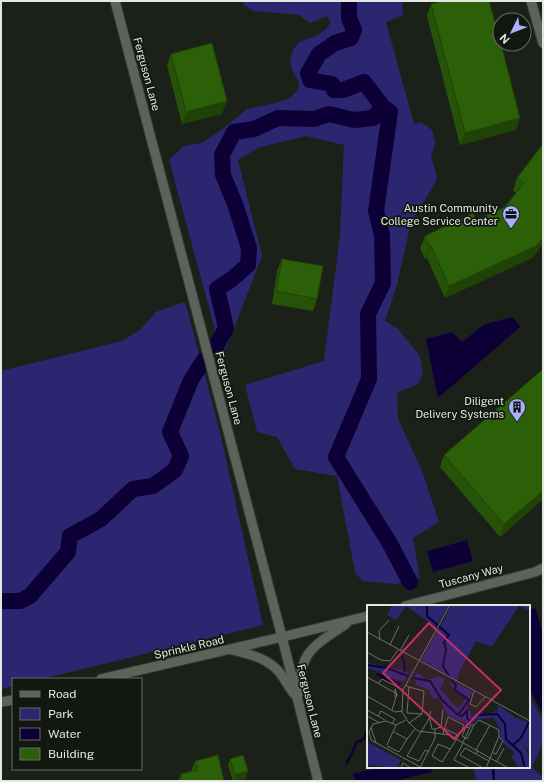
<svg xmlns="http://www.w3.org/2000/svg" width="544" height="782" font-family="'Public Sans',sans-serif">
<rect width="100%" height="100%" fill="#1b2119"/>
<g fill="#2c2670">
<path d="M244,1h158l1,14 -17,7 28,102 7,-2 11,8 3,13 -4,13 6,22 -3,7 -23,37 -14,63 -12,36 12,7 23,28 3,18 -5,10 -21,9 1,26 24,52 17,51 -26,16 7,40 -24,6 -34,-3 -7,-9 -18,-96 -42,-7 -18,-32 -20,-5 -12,-47 79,-24 16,-126 4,-90 -38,-9 -46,11 -22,13 24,96 -34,88 -6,11 -53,-195 15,-14 18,-3 22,-15 23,-19 25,-5 18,-6 8,-8 1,-9c-6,-7 -11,-18 -7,-28 1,-4 5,-8 7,-11 13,-5 25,-7 32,-20l-4,-6 -17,7 -11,-8 -46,-4 -10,-7z"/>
<path d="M185,302l34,126 44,197 -221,54h-29v7l-12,3v-318l121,-30 18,-11 16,-18z"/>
<path d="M529,694l13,25v26l-10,22 11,11v3h-66l-4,-14h56z"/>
</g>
<g fill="#0c0037">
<path d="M513,317l7,10 -82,71 -12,-59 26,-7 10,10 23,-18z"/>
<path d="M467,540l6,21 -40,11 -6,-21z"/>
<path d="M536,608l7,28v79l-14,-28v-77z"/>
<path d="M383,767h47l2,5 -37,9h-40l-2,-7z"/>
</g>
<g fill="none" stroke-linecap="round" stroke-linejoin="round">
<g stroke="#0c0037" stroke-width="2.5">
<path d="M347,763l10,-21 7,-3 4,-11"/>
<path d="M493,767l1,14"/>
</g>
<g stroke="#0c0037" stroke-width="16">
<path d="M349,1v17l5,12 -3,8 -16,5 -16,11 -11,19 2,7 22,4 2,6h9l21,-8 19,25 7,5 -14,99 6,24 1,48 -15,31 1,65 -33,78 53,85 21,40"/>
<path d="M216,347l10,-19 -9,-39 15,-10 16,-14 1,-17 -14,-44 -12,-29 -1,-20 12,-23 20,-3 24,-11 36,1 15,-5 25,6 19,-2 10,-11"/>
<path d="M1,601h19l10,-5 38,-44 2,-16 31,-17 32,-30 20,-3 22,-16 6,-14 -11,-24 21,-52 13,-20"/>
</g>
<g stroke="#373b35" stroke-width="11">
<g id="minor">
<path d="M115,1l167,636 36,144"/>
<path d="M531,1l12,42"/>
<path d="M405,606l130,-34 8,-4"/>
<path d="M232,650c17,4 36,8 48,23 5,7 9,14 14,21"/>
<path d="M101,679l181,-42 86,-21"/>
<path d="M298,695c2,-12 2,-26 8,-37 7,-14 27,-25 40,-34"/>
<path d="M1,702l12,-2"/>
</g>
</g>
<use href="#minor" stroke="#5d635a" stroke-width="9"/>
</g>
<g fill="#265307">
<path d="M431,4l85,126 -56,15 -33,-129z"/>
<path d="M171,54l51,60 -40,10 -15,-58z"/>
<path d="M543,144v100l-11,14 -87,40 -18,-40 -2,1 -5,-11 5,-12 51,-16 29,-13 11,-14 -3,-3 4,-12z"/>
<path d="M282,259l35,40 -4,12 -41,-7 5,-33z"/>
<path d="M444,455l99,44 -43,38 -60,-70z"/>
<path d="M230,759l16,19 -13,3 -5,-16z"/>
<path d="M195,761l29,20h-46l3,-7 10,-3z"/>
</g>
<g fill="#1f4306">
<path d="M227,101l-5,13 -40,10 4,-12z"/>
<path d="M520,118l-4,12 -56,15 5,-12z"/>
<path d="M543,238v6l-11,14 -87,40 4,-12z"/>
<path d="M431,246l-4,12 -2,1 5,-12z"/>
<path d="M543,491v8l-43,38 4,-13z"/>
<path d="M248,771l-2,7 -13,3 2,-6z"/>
</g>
<g fill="#2c6008" stroke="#1f4306">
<path d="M442,1h47l11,40v3h1l19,74 -55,15 -34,-129z"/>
<path d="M212,43l15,58 -41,11 -15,-58z"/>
<path d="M543,144v94l-7,8 -87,40 -18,-40 -1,1 -5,-11 48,-23 3,7 29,-13 19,-24 -7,-5z"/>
<path d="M282,259l41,7 -6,33 -41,-8z"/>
<path d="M543,369v122l-39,33 -60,-69z"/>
<path d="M218,755l6,26h-42l-1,-7 17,-4 -3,-9z"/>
<path d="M243,755l5,16 -13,4 -5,-16z"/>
</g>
<defs>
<g id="office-pin" transform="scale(0.9)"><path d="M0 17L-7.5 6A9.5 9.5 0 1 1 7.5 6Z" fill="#abaffb" stroke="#121710"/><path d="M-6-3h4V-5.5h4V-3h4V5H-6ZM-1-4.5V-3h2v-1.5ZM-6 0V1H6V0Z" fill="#111"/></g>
<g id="building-pin" transform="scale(0.9)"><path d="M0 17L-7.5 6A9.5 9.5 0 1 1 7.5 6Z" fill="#abaffb" stroke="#121710"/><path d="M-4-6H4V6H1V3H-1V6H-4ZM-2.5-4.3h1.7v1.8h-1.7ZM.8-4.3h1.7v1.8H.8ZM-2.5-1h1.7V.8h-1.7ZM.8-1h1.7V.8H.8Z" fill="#111"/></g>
</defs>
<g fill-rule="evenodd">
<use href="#office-pin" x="511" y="214"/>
<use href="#building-pin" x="517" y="407"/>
</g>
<g text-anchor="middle" stroke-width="3.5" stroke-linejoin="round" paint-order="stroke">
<g font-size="11" fill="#e3e7e1" stroke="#121710">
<text transform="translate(147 74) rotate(75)" y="4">Ferguson Lane</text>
<text transform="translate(229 388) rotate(75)" y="4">Ferguson Lane</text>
<text transform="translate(471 576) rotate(-15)" y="4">Tuscany Way</text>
<text transform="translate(189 647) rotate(-13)" y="4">Sprinkle Road</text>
<text transform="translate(310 701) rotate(76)" y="4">Ferguson Lane</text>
</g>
<g font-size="11" fill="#e3e7e1" stroke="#121710" text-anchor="end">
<text x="498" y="212">Austin Community<tspan x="498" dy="13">College Service Center</tspan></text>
<text x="504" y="405">Diligent<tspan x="504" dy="13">Delivery Systems</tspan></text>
</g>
</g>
<g transform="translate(367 605)">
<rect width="163" height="163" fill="#1b2119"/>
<path d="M25,0h57l-13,22 -30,-21 -10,14 -9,-5zM85,0h78v6l-11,-5 -26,39 -3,1 -14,-5 -17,31 -2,9 -36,-21zM0,58l36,7 6,3 -5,8 -15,-3 -4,-5 -18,-5zM50,68l11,7 11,-4 6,3 -5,10 18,20 8,-11 -11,-6 -6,-12 23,11 -5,17 4,4v6l7,-6 9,2 10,-3 1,-6 18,13 14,5v30l-8,-11 8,16v10h-11l-7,-11 2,-5 -10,-8 -4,-8 1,-6 -8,-12 -15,1 -10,8 -2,-4 -14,-5 -5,-4 -8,-16h-7l-3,-8 -13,-5v-4l-4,-2zM0,137l34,18 -4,8 -30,-3z" fill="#2c2670"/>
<path d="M10,68l24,10 -1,4 -19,-9 -5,-3z" fill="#0c0037"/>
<path fill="none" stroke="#0c0037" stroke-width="2" d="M60,0v11l22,19 -5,7 2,8 -3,16 7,12M35,51l3,10 -1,6M0,60l20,3 21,8M46,73l17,3 12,19 16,15M84,75l5,5 -1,5 14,10 -11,15M91,110l4,1 5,-5v7l4,4 6,-7 20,-1 8,10 1,15 15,14 4,15M146,140l8,-7 8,-16"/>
<path fill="none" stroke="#6b7069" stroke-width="1" d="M83,0l-47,85 -1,22 7,11 9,8 31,4 59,33M0,27l163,89M13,35l-1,-9 10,-11M23,40l9,-19M33,46l9,-16M0,47l14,8 9,1 8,-11M0,72l30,17 -5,16M11,79l4,-5 21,11M38,80l4,2 -2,26 15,1 2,-23 -15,-4M107,86l-4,13 6,3 9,-10M0,91l28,16 7,-1M28,92v-8l2,7M0,105l11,6M0,111l11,6M18,115l-7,-4 3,-5 14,8 -3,5M39,115l-10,5 -10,-4 -13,3 -4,8 2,8 49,27M42,118l13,-9M4,123l5,15M76,123l15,7M102,123l-3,-1 -4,9 5,3 7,-14M68,124l6,-2 2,-18M27,127l13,7 8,-10M76,129l5,-17 16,8 -3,7 -19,30 -10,-6 6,-12 12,5M96,137l8,-17h3l5,-5 20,10v6l-13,32M96,138l-9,17 16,8M20,140l9,-20M20,141l12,6 8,-13M109,145l14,-25M111,145l-2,4 13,7M62,147l-4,-2 -6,11 -12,-5 23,-39M126,148l3,1 7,-13 -4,-4M109,149l-11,-6 -5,7 23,13M130,156l7,-13M34,163l2,-5 8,5M53,163l15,-30v-9h-3l-3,-13 2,-5"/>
<path fill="#c52d68" fill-opacity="0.15" stroke="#c52d68" stroke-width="2" d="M62,18l72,67 -47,49 -71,-66z"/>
<rect width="163" height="163" fill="none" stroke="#e3e7e1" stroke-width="2"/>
</g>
<rect width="544" height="782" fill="none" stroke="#e3e7e1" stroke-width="4"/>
<rect x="12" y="678" width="130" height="92" fill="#121710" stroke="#666a64"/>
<rect x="20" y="691" width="20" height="6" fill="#5d635a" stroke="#666a64"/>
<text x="48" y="698" font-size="12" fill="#e3e7e1">Road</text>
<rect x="20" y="708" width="20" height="12" fill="#2c2670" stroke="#666a64"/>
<text x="48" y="718" font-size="12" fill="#e3e7e1">Park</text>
<rect x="20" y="728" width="20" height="12" fill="#0c0037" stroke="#666a64"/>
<text x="48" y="738" font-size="12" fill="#e3e7e1">Water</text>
<rect x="20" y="748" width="20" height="12" fill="#2c6008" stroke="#666a64"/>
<text x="48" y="758" font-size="12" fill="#e3e7e1">Building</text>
<g transform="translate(512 32) rotate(227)"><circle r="19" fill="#121710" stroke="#666a64"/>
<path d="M0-3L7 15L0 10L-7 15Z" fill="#abaffb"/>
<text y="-6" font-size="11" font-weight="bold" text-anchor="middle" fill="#e3e7e1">N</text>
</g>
</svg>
